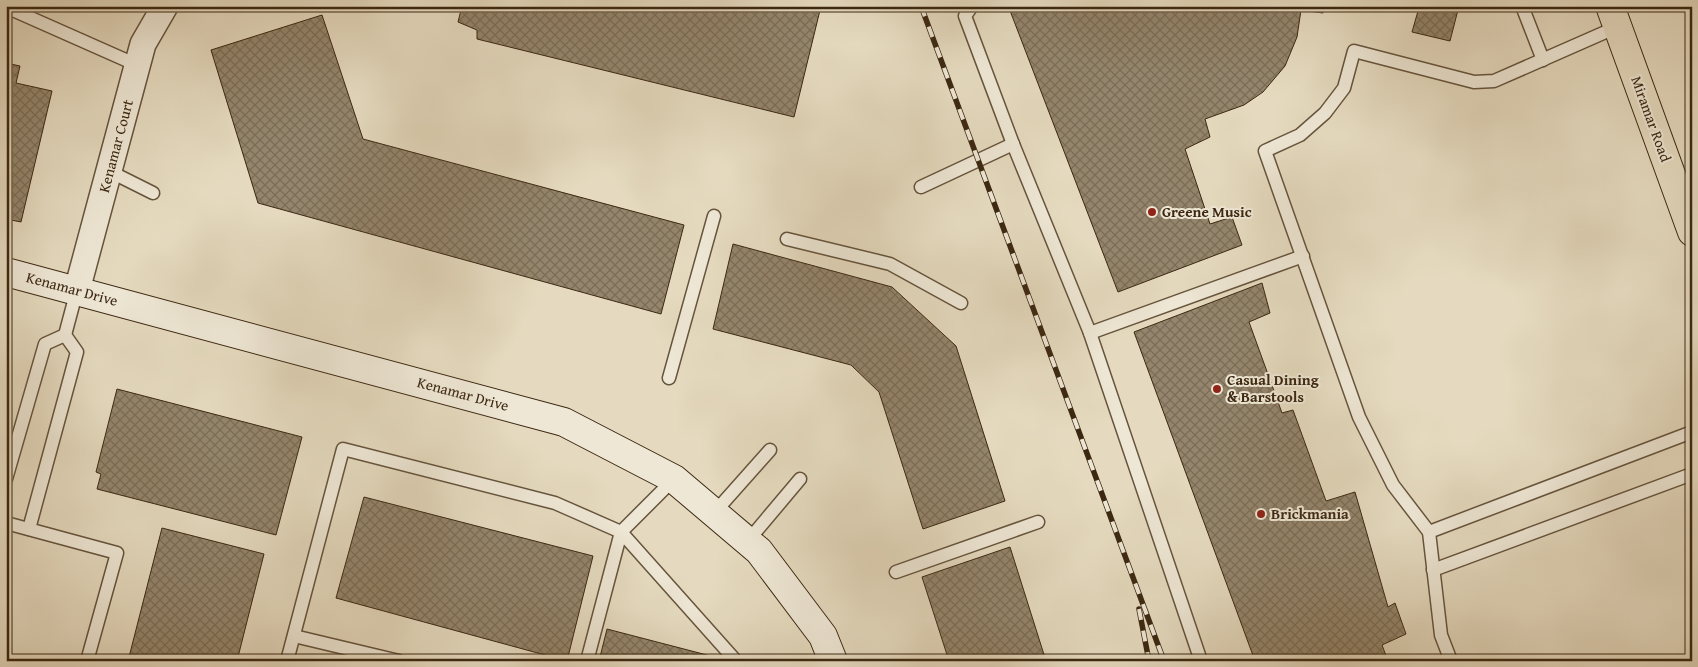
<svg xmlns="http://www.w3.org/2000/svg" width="1698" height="667" font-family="'Gentium Book Plus',serif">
<defs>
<pattern id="building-cross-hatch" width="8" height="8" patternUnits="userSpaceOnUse" patternTransform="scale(1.25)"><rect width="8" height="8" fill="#94856c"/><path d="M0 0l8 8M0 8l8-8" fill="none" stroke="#7a6d57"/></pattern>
</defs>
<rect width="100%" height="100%" fill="#e5dabf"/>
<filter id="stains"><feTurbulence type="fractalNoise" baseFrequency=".004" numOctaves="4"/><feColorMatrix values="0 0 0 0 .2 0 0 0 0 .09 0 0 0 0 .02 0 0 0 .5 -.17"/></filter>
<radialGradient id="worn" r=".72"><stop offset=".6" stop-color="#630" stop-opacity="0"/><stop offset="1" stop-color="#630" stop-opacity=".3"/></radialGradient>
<g fill="url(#building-cross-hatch)" stroke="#3c2812">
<path d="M462,6h359l-27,111 -317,-78v-9l-19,-8z"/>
<path d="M1011,6h314l-2,7 -22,-3 -4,27 -12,29 -22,26 -19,13 -39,14 5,18 -25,12 25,75 22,-7 10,28 -124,47 -109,-284z"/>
<path d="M1400,6h59l-9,35 -38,-9 6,-21z"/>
<path d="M322,15l41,124 321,86 -23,89 -403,-111 -47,-153z"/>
<path d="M6,63l14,3 -4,17 36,8 -31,131 -15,-3z"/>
<path d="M733,244l159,43 64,59 49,155 -82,28 -44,-137 -28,-27 -138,-36z"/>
<path d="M1262,283l8,30 -21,9 33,91 11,-3 33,91 29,-9 33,115 7,-4 11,31 -24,11 6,16h-133l-121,-329z"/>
<path d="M117,389l185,48 -26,98 -179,-46 4,-15 -5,-2z"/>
<path d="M364,497l229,59 -26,105 -231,-63z"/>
<path d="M162,528l102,26 -27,107h-109z"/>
<path d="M1010,547l36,114h-97l-27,-84z"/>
<path d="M607,629l100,26 -2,6h-106z"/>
</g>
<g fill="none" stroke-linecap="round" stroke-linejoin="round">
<g stroke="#66543d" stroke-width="15">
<g id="lane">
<path d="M972,6l-7,10 48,128 77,189 111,328"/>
<path d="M1522,6l21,54"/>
<path d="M6,7l131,58"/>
<path d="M109,171l44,22"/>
<path d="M921,187l92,-43"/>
<path d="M787,239l103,25 71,39"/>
<path d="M1090,333l213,-77"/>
<path d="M669,378l45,-162"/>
<path d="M6,479l39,-135 20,-9 12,-45"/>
<path d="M714,513l56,-63"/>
<path d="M6,523l111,30 -30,108"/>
<path d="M29,529l48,-177 -12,-17"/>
<path d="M1429,532l263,-100"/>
<path d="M747,542l53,-63"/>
<path d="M1433,570l259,-96"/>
<path d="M896,572l142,-50"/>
<path d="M294,636l105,25"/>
<path d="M287,661l56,-212 212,54 66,29 115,129"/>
<path d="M587,661l34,-129 53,-53"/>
<path d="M1451,661l-10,-26 -12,-103 -36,-47 -34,-68 -94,-266 35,-16 25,-22 19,-25 10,-37 120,31 20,-1 123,-54"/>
</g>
</g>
<g stroke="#66543d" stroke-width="28">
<path id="street" d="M77,290l66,-246 22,-38"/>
</g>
<g stroke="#3c2812" stroke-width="30">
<path id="secondary" d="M6,272l558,150 110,57 85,72 64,85 10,25"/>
</g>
<g stroke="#3c2812" stroke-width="30">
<path id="primary" d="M1610,6l82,226"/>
</g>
<use href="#lane" stroke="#eee7d5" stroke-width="12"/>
<use href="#street" stroke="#eee7d5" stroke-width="25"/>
<use href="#secondary" stroke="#eee7d5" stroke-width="28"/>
<use href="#primary" stroke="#e5dabf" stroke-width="28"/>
<g stroke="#3c2812" stroke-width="5.5">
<g id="rail">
<path d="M921,6l243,655"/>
<path d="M1139,609l10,52"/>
</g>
</g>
<use href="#rail" stroke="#eee7d5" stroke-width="4" stroke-dasharray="11" stroke-linecap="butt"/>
</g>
<g fill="#8f2418" stroke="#eee7d5" stroke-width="2">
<circle cx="1152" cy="212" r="5"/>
<circle cx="1217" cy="389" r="5"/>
<circle cx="1261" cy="514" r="5"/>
</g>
<g text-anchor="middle" stroke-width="4" stroke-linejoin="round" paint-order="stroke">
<g font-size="15" fill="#3c2812" stroke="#eee7d5">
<text transform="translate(1651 119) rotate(70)" y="5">Miramar Road</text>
<text transform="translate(116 146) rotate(-75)" y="5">Kenamar Court</text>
<text transform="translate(72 289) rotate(15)" y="5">Kenamar Drive</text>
<text transform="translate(463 394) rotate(15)" y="5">Kenamar Drive</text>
</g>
<g font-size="15" font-weight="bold" fill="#3c2812" stroke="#eee7d5" text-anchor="start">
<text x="1162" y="217">Greene Music</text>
<text x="1227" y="385">Casual Dining<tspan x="1227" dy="17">&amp; Barstools</tspan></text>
<text x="1271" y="519">Brickmania</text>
</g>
</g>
<rect width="1698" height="667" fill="none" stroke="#e5dabf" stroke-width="25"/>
<rect x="8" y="8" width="1683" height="652" fill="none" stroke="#3c2812" stroke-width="2.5"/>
<rect x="12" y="12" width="1673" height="642" fill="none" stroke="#3c2812"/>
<rect width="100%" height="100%" filter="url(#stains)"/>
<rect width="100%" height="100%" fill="url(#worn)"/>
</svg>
